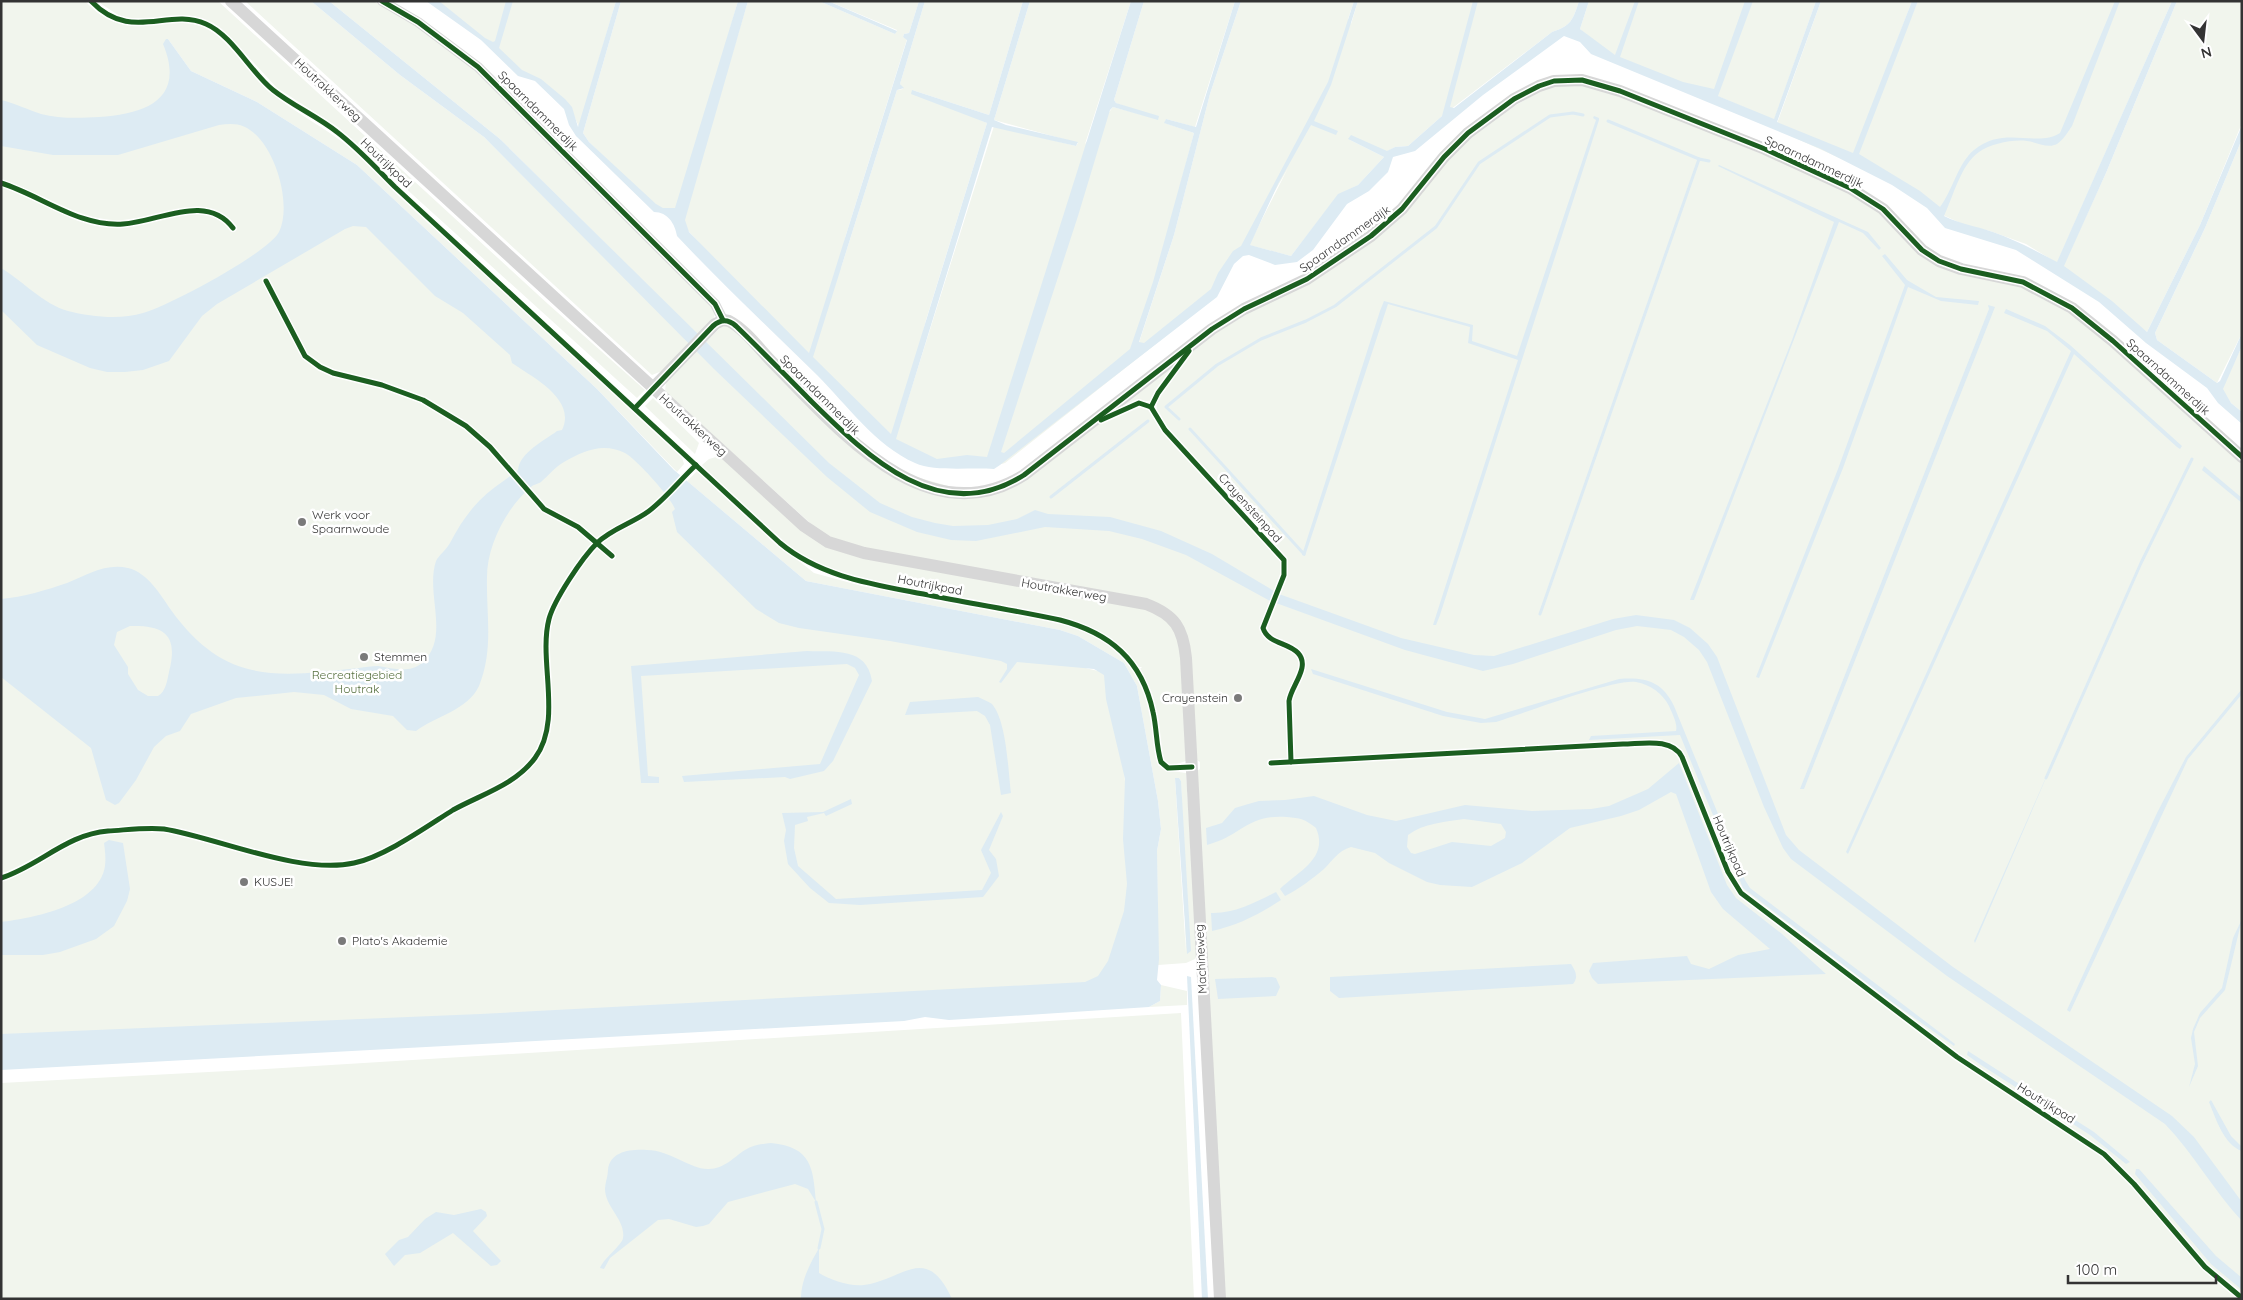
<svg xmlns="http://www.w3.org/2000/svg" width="2243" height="1300" font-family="Quicksand,sans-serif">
<rect width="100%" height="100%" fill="#fff"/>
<g fill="#f1f5ed" fill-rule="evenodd">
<path d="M1,1h84c45,48 78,8 121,27 13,6 38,32 48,44 5,6 10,15 16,20 26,22 57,36 84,59l327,303 3,10 -7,8 -80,-83 -240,-224 -100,-63 -66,-31 -23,-32v14l4,19 165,104 450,421 332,79 18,319 -1136,62z"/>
<path d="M97,1h121l330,303 97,86 -8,8 -299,-271 -61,-39 -46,-50 -15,-12 -22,-10 -42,3 -24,-1 -10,-3z"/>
<path d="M245,1h66l89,74 84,62 206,206 -28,28 -10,4z"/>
<path d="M329,1h44l28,15 60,41 249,246 5,11 -2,6 -15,15 -198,-196z"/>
<path d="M433,1h183l-37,126 -8,-18 -30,-28 -18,-6 -20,-22z"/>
<path d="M621,1h117l-22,76 6,11 26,-87h71l76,33 2,-4 -69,-29h91l-10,32 -5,1 -1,3 4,2 -62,199 -4,30 56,-178 6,-1 -3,-5 25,-83h98l-34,114 -77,-25 75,33 -61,197 -27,108 95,-302 82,20 2,-3 -84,-23 36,-119h101l-46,143 28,-37 45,12 -42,-16 -2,-3 30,-99h91l-40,126 -29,-8 -1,4 29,10 -58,219 38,-117 36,-141 31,-93h113l-6,18 3,5 7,-23h221c-6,19 -8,25 -27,31l-110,84 -34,30 -13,1 -9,5 -38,-13 36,18 -26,28 -20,10 -47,61 -42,-11 39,-77 -52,92 -27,42 -204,161c-9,3 -17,2 -27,3 -36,3 -47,1 -78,-17l-136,-136 -84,-91 -19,-10 -72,-70 -6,-9z"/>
<path d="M1589,1h227l-42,119 -54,-23 -93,-29 -47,-39z"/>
<path d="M1821,1h91l-56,148 62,-148h254l-115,262 -31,-19 -36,-13 -23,-5 -22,-10 -39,-28 -131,-59z"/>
<path d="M2177,1h65v122l-42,102 -53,107 -86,-61 45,-98z"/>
<path d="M1579,84l58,17 207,88 27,16 41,40 104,39 69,38 157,139v836l-36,-32 -62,-72 -38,-39 -148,-97 -84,-62 -133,-103 -11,-20 -46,-114 -6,-8 48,122 10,19 7,8 194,146 48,34 112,71 40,40 69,80 34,29h-1015l-28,-528 3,-2v-7l-3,-2 -20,-143 -334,-74 -24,-12 -154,-139 1,-11 56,-55 10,1 146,139 105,30c26,-16 139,-96 163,-90l17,24 119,131 1,11 -23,56c5,22 43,15 40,41l4,2c9,-27 -30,-25 -39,-42 0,-20 29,-50 21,-69l-120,-133 -9,-15 -1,-13 42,-55 179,-109 73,-80 43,-37 55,-31z"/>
<path d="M2242,139v194l-25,50 -60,-43 -2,-7 50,-105z"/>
<path d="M2242,346v66l-11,-9 -9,-14z"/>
<path d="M1182,356l-32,45 -13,1 -26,12z"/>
<path d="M653,398l46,45 -4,11 -50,-48z"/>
<path d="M716,457l6,1 91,80 336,72 19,11 12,20 6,120 -12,4 -11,-3 -8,-55 -15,-38 2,-2h-4c-14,-26 -46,-41 -73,-48l-213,-42c-45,-11 -74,-37 -106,-69 -13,-14 -29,-26 -43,-40l-1,-3 7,-6z"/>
<path d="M698,470l80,74 36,29 48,13 201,38c76,24 89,66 95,141l7,5 21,3 11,181 -2,5 -9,4 -28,2 -1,-114 4,-22 -3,-28 -21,-115 -13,-23 -46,-27 -18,-6 -254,-49 -119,-100zM1175,778h4l2,3 5,173z"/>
<path d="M1161,985l26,6v14l-38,2 11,-6z"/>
<path d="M1181,1013l13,286h-1193v-216l265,-14z"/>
</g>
<g fill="#ddebf3" fill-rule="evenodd">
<path d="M311,1h18l171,138 329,324 51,40 32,14 23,6 18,3 35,-1 29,-6 18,-9 13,4 62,3 51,14 51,23 67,40 122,44 73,17 20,1 119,-37 23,-4 38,5 16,8 18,16 9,13 69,178 13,15 154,117 219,149 22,21 48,65v19c-29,-31 -48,-67 -77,-97l-218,-148 -156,-117 -8,-11 -19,-41 -57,-145 -8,-12 -15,-13 -13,-7 -34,-4 -21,4 -103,34 -30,7 -78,-21 -129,-47 1,-5 -3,5 -88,-48 -44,-16 -33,-8 -64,-4 -69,14 -25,-1 -34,-8 -47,-20 -43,-35 -113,-108 -230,-232 -84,-62z"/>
<path d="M426,1h13l46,37 8,4 2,-1 11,-40h7l-14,47 23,22 19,9 24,20 7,8 6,20 38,-126h5l-38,132 6,9 67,62 7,4h12l63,-207h10l-63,219 4,12 120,121 98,-313 -4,-3 1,-3 5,-1 10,-32h6l-25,83 4,4 -7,2 -84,267 78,77 96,-311 -76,-29 1,-4 77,25 34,-114h7l-36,119 12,5 72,17 -2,4 -84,-19 -96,312 41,20 30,-4 20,2 144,-456h13l-30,99 2,3 43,13 -1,4 -45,-13 -3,3 -32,106 -77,236 3,1 126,-104 23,-67 41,-149 -30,-10 2,-4 30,8 39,-126h6l-31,93 -36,141 -35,107 5,1 67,-54 7,-16 15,-22 8,-5 87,-164 26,-81h4l-27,84 -17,36 24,10 -2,4 -25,-10 -33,59 -28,61 41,11 47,-62 20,-9 26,-28 -36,-18 3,-4 36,16 8,-4 13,-1 34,-30 31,-115h5l-28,106 4,1 98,-76c19,-6 21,-12 27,-31h10l-9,28 35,26 20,-54h4l-19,56 63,25 31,7 31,-88h8l-35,95 56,23 42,-118h5l-44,121 76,31 59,-152h6l-59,153 61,37 20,16c13,-17 18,-44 34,-57 30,-25 63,-2 86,-17l55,-132h5l-48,125c-4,6 -9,14 -15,18 -9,5 -21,-2 -30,-3 -14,-2 -37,3 -48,11 -18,12 -26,45 -35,64 16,8 32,10 49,16 23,8 43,19 64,30l115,-261h5l-71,172 -42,93 48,35 35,31 53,-107 42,-100v14l-37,89 -50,105 2,7 60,43 3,-2 22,-48v13l-19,43 8,14 11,9v12l-24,-21 -11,-15 -61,-45 -47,-41 -83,-52 -71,-22 -18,-20 -35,-23 -71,-36 -230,-95 -11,-12 -16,-6 -81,59 -68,56 -22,6 -5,15 -19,19 -22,13 -34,46 -16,12 -22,3 -26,-10 -6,1 -9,8 -17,33 -217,168 -6,4c-23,-2 -59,3 -79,-6 -40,-18 -68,-58 -98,-88 -47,-46 -95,-91 -140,-139 -2,-12 -9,-24 -23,-24l-78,-76 -7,-11 -5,-16 -29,-28 -17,-5 -37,-36z"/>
<path d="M819,1h9l69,30 -2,3z"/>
<path d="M166,39h2l23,32 66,31 100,63 240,224 77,81 132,111 254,49 18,6 46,27 13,23 21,115 3,28 -4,22 2,108 -2,21 4,5 -1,16 -11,6 -200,13 -24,-3 -21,4 -903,49v-36l479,-20 605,-32 13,-6 10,-15 16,-50 3,-27 -4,-45 2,-60 -19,-80 -2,-24 -10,-6 -77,-7 -16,21 -2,-1 8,-13v-5l-6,-3 -111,-20 -91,-13 -20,-5 -23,-14 -79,-77 -5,-20 3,-3c-5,-13 -39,-50 -50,-56 -22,-11 -42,-2 -61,9 -9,5 -15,13 -23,20 -3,2 -7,2 -10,5 -24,20 -44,58 -44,90 -1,37 7,72 -8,109 -11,24 -43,30 -63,45l-9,-1 -14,-14 -42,-7 -27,-14 -30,-3 -58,6 -45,16 -11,17 -14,5 -12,11 -18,33 -17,23 -4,2 -9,-5 -15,-52 -90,-71v-78c22,-2 46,-9 66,-16 21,-8 38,-20 61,-15 20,5 32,26 43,42 54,75 106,67 188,58 6,-1 13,-2 19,-2 14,2 31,8 44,-3 29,-26 3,-69 14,-102 3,-6 10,-11 14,-18 8,-15 17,-30 30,-43 12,-12 26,-20 38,-30 2,-18 26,-29 39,-39l5,-1c15,-31 -30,-53 -50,-67l-2,-8 -47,-42 -28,-17 -69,-69 -13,-1 -8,3 -128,75 -15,12 -33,45 -26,9 -18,2h-18l-17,-4 -53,-23 -36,-35v-42c22,13 42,36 67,43 23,6 53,9 75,2 26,-7 125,-60 136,-81 14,-29 -5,-91 -34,-105 -9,-4 -17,-3 -26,-2l-101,30h-65l-52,-9v-46c14,3 27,10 40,14 18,5 40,4 58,3 47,-3 87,-18 64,-73zM130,626c37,-1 48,11 39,46 -2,9 -3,19 -11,24h-10l-10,-6 -10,-16v-7l-14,-22 3,-13z"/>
<path d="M1594,116l5,2v2l-159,495 -4,10h-3l85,-265 -50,-17 2,-16 -82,-23 -83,252 -3,-1 78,-244 4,-10 89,24 -1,16 45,15 79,-236 -3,-2z"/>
<path d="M1719,165l149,67 13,16 -2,2 -16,-17 -24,-11 -145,378h-4l102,-260 42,-118 -116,-56z"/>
<path d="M1885,254l22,26 29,17 43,4 -1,4 -37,-4 -33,-14 -65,181 -84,210 -3,-1 82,-208 67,-184 -23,-29z"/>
<path d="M1988,305l7,2 -191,482h-4l189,-480z"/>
<path d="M2006,309l39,17 25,19 112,101 -2,3 -3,-2 -103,-93 -226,500 -2,-2 225,-501 -24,-20 -43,-18z"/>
<path d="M2204,466l38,32v5l-40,-33z"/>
<path d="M807,651c28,1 60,-4 65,30l-39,80 -9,10 -34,8 -5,-2 -101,5 -2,-6 138,-12 39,-89 -4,-7 -8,-4 -206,12 7,100 11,1v6h-18l-10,-117z"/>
<path d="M1311,669l136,43 38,7 134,-40c26,-2 43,2 55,27l71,174 5,8 205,156 -1,2 -62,-44 -149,-114 -63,-153 -91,5 2,-4 85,-5c2,-7 -4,-18 -7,-25 -7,-13 -18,-21 -33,-24 -21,-4 -114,32 -140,40l-15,1 -38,-7 -130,-42z"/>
<path d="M2242,689v5l-54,65 -118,253 -3,-2 90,-197 29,-56z"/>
<path d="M978,697c4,2 10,4 14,7 15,18 16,66 19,89l-10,2 -11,-70 -5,-9 -8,-5 -72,4 5,-13z"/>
<path d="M1679,763l48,122 9,13 46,36 44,40 -228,10 -6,-6 -3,-7 4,-8 94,-7 4,8 18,5 29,-14 32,-6 -47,-40 -12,-17 -35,-98 -5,-2 -32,18 -18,6 -51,12 -48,35 -50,24 -32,-2 -13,-3 -38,-19 -14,-10 -24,-6c-13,4 -18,13 -27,22 -12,10 -25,20 -39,27l-5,-7c19,-18 49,-31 36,-61 -11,-9 -16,-10 -29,-11 -40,-3 -45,19 -80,28l-1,-17 16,-5 13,-15 10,-3 14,-4 26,-1 29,-4 53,19 29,6 69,-16 67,6 59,-2 18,-3 39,-17zM1464,819l37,5 5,8 -1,6 -14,8 -39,-4 -37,12 -4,-1 -4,-6 1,-12c16,-12 37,-13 56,-16z"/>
<path d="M2047,775l-1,3 -71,165 -1,-2z"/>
<path d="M1175,778h4l2,3 10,170 -4,3z"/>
<path d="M851,799l1,5 -26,12 -2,-3 -17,4 1,4 -13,4 -1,23 4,18 38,33 146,-9 9,-17 -10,-23 20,-38 2,4 -14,34 7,9 3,17 -16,21 -123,8 -31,-2 -19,-15 -22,-24 -4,-23 2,-11 -4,-17 41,-1z"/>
<path d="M109,840l14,3 7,46 -3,12 -13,25 -18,13 -36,13 -17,3h-42v-33c32,-4 98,-16 104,-56 1,-7 0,-16 -1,-23z"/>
<path d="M1276,892l5,8c-23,15 -43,25 -69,31l-1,-18c23,1 45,-11 65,-21z"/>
<path d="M2242,919l-17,71 -25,28 -6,14 4,34 -9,21 6,-23 -4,-26 2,-9 7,-16 22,-25 11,-50z"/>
<path d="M1571,964c4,6 8,13 2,20l-234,14 -9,-7v-14z"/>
<path d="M1187,976l4,1 17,322h-6z"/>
<path d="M1272,977l4,1 4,9 -4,9 -58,3 -3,-20z"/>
<path d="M1968,1051l126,81 36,30 -4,2 -36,-29 -109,-70 -14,-10z"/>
<path d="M2211,1100l20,36 11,11v4c-18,-6 -26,-32 -33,-49z"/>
<path d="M771,1143c41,4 42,25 45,59l-8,-13 -13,-5 -67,18 -19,22 -6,2 -7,1 -27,-8 -11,1 -48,38 -6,11 -4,-1c4,-10 22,-23 23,-30 3,-18 -18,-31 -18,-49 0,-6 3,-13 3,-19 2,-19 23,-21 39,-20 23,0 44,20 62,19 15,0 25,-12 36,-19 8,-5 17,-6 26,-7z"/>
<path d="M2136,1169h3l77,87 26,22v12l-31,-26 -76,-90z"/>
<path d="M481,1209l5,3 1,4 -14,15 28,30 -4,4 -6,1 -38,-33 -33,20 -15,2 -11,11 -9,-12 14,-14 9,-3 17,-18 11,-7 18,3z"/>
<path d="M819,1248v25c11,7 32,14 45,12 39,-5 62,-43 88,14h-151c0,-19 9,-35 18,-51z"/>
</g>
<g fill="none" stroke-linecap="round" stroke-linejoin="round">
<g stroke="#ddebf3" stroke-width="3">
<path d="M1608,121l91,38"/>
<path d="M1179,419l-13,-12 51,-42 44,-26 45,-18 29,-15 101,-79 43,-64 71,-47 23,-3 10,2"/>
<path d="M1190,429l114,125"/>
<path d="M1051,497l97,-76"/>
<path d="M1540,614l159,-455 10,2"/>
<path d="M2046,778l95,-215 51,-104"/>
<path d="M816,1202l7,27 -4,19"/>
</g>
<path stroke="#d7d7d7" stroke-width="10" d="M382,1l36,21 60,45 237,237 8,16"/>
<g stroke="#d7d7d7" stroke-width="12">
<path d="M231,1l573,525 24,16 36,11 282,51c29,11 37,24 40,54l34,641"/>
<path d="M653,388l62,-64 8,-4 6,1c17,9 31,29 44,42 63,63 152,174 251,112l188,-146 32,-20 63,-30 64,-43 31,-27 42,-52 24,-24 46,-34 25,-13 15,-5 28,-1 38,11 145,58 85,39 33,21 39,41 17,11 22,8 62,13 49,26 41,33 129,116"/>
</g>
<g stroke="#fff" stroke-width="8">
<g id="cycleway">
<path d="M91,1c40,42 76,6 115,23 26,11 46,50 67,66 20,16 44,26 64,42 21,16 39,36 58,55l385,356c43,36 99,42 153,53 42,8 85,15 127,24 50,13 82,40 93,92 4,17 3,34 8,50l7,6 24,-1"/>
<path d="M382,1l36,21 60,45 237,237 8,16"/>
<path d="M1,183c41,13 78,44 122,41 36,-2 83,-32 110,4"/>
<path d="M266,281l39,75 15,11 13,6 49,12 41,15 43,26 24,21 54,62 34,18 34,29"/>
<path d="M1151,407l7,-14 31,-42"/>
<path d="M635,408l78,-82c8,-7 15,-7 23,0 25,24 49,49 73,73 57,56 130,130 215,76l188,-146 32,-20 63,-30 64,-43 31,-27 42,-52 24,-24 46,-34 25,-13 15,-5 28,-1 38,11 145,58 85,39 33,21 39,41 17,11 22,8 62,13 49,26 41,33 129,116"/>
<path d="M1101,420l38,-17 12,4 14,23 119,130v15l-21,53c5,16 25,14 35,25 13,14 -7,33 -9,48l2,61"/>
<path d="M1271,763l352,-19c18,0 49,-7 59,13l46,115 13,21 216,164 147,97 30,30 71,83 37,31"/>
<path d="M1,878c38,-12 66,-44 107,-47 18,-1 39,-4 56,-2 54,9 136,46 190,34 30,-6 72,-36 99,-53 29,-16 62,-25 82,-52 28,-38 3,-97 14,-139 5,-19 33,-61 48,-76 14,-14 36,-20 52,-32 17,-13 31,-31 47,-46"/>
</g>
</g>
<use href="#cycleway" stroke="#1b5e20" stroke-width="5"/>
</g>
<g fill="#7a7a7a" stroke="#fff" stroke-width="2">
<circle cx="302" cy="522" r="5"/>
<circle cx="364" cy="657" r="5"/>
<circle cx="1238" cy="698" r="5"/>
<circle cx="244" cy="882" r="5"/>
<circle cx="342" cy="941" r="5"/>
</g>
<g text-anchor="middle" stroke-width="5" stroke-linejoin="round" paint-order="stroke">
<g font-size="12" fill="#333" stroke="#fff">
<text transform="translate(328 90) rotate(43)" y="4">Houtrakkerweg</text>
<text transform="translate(538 111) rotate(45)" y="4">Spaarndammerdijk</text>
<text transform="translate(1814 162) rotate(25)" y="4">Spaarndammerdijk</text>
<text transform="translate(386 163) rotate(44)" y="4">Houtrijkpad</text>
<text transform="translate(1345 239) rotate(-35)" y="4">Spaarndammerdijk</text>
<text transform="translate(2168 377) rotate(42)" y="4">Spaarndammerdijk</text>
<text transform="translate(820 395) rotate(45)" y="4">Spaarndammerdijk</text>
<text transform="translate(693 425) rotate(42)" y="4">Houtrakkerweg</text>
<text transform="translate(1250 508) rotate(48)" y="4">Crayensteinpad</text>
<text transform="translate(930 585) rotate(11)" y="4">Houtrijkpad</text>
<text transform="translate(1064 590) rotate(10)" y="4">Houtrakkerweg</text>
<text transform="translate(1729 846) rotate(67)" y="4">Houtrijkpad</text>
<text transform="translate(1201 959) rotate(-93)" y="4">Machineweg</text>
<text transform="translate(2046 1103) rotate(32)" y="4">Houtrijkpad</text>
</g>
<g font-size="12" fill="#333" stroke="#fff" text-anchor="start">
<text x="312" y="519">Werk voor<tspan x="312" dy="14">Spaarnwoude</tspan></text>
<text x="374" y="661">Stemmen</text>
<text x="1228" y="702" text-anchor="end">Crayenstein</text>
<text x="254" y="886">KUSJE!</text>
<text x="352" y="945">Plato's Akademie</text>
</g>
<g font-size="12" fill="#56703f" stroke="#fff">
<text x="357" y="679">Recreatiegebied<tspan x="357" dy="14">Houtrak</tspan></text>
</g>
</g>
<rect width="2243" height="1300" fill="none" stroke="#333333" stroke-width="5"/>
<g transform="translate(2203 40) rotate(165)" stroke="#ffffff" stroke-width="4" paint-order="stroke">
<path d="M0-4L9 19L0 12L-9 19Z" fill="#333333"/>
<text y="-8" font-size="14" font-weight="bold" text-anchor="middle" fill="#333333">N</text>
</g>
<path d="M2068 1275v8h148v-8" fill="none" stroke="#333333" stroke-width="2.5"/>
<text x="2076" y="1275" font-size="15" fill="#333333" stroke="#ffffff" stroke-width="4" paint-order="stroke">100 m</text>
</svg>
